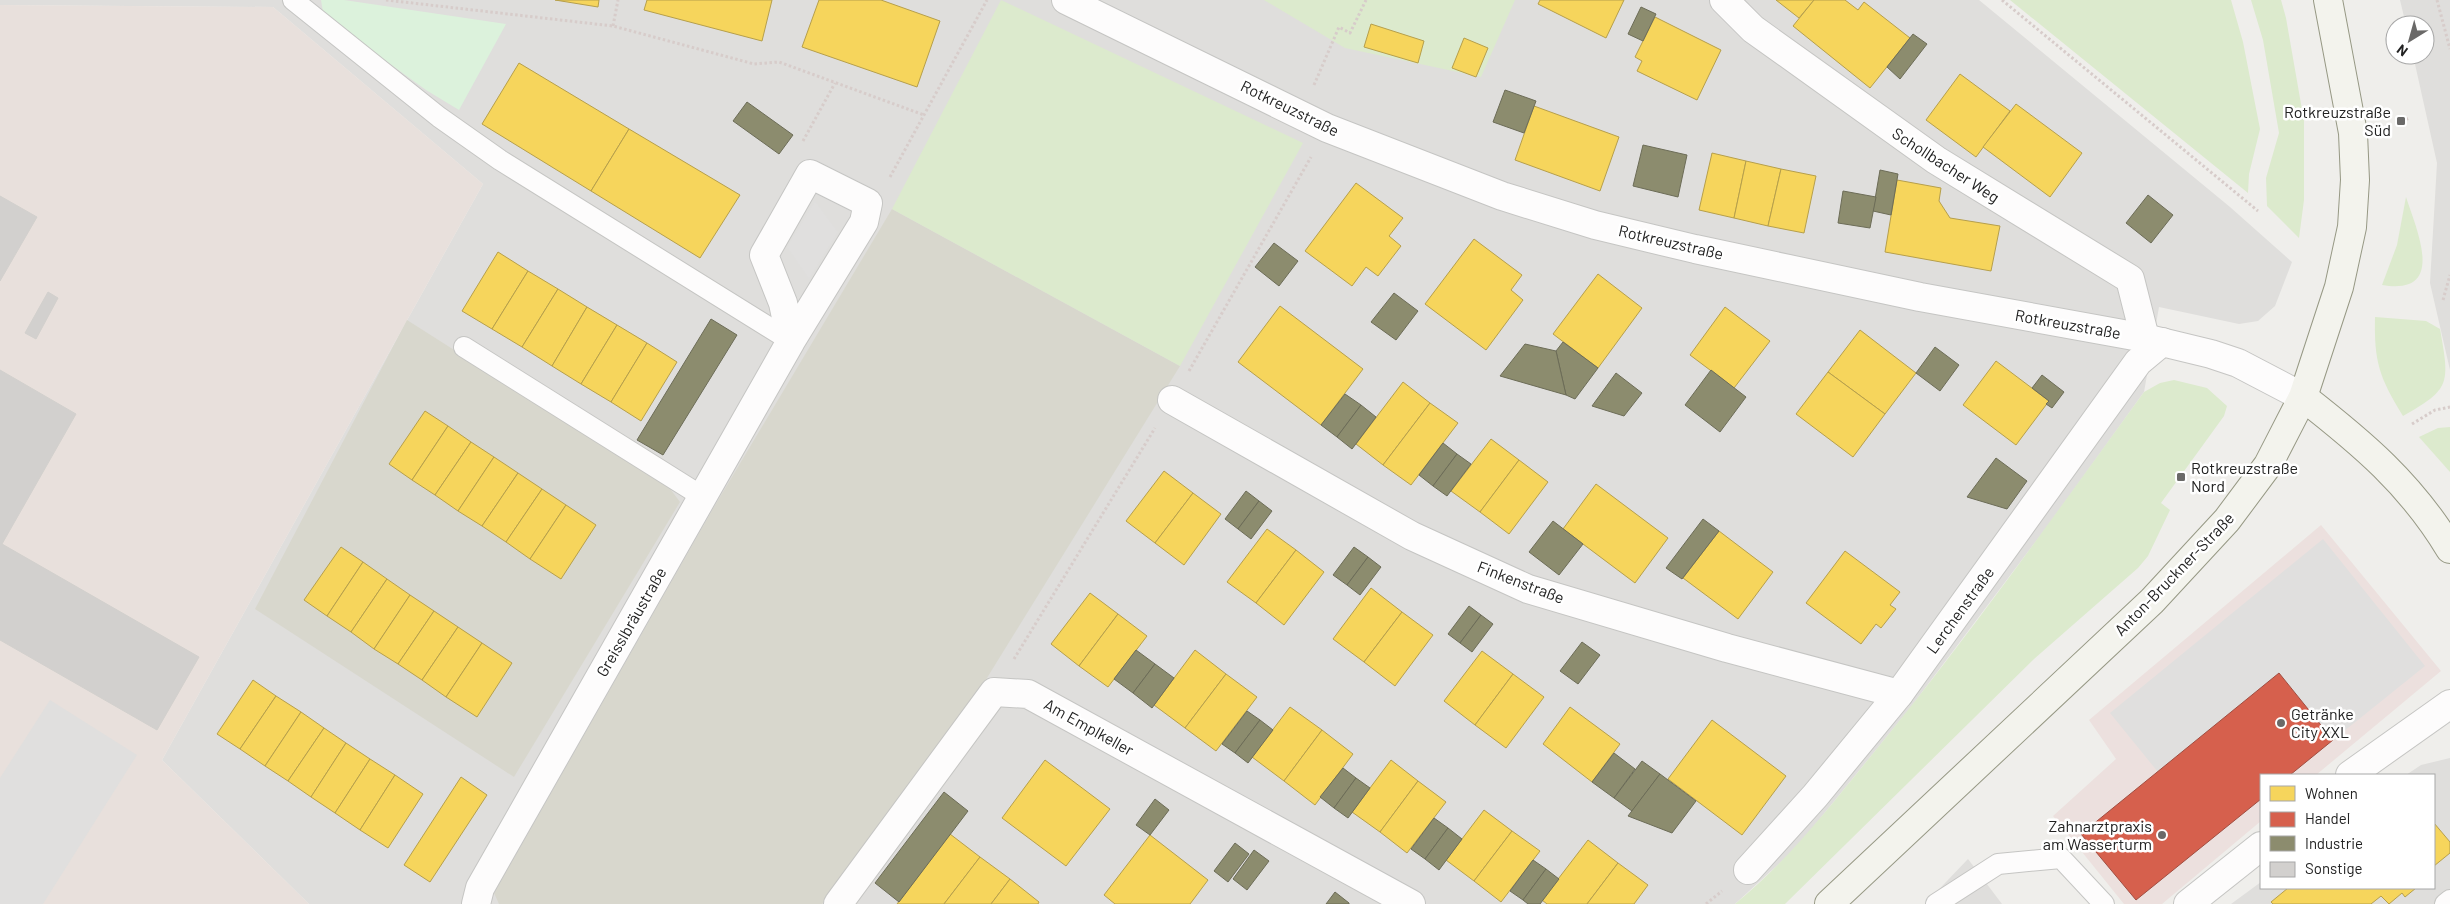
<svg xmlns="http://www.w3.org/2000/svg" width="2450" height="904" font-family="Barlow,sans-serif">
<rect width="100%" height="100%" fill="#efeeeb"/>
<g fill="#dfdedc">
<path d="M0,0h1979l251,207 62,55 -17,44 -17,15 -19,3 -80,-17 -15,85 -95,132 -139,184 -114,140 -61,56h-1426l-147,-144 321,-576 -210,-177 -273,-2z"/>
<path d="M2400,0h50v370l-20,-87 7,-120 -24,-108h12v-30h-19z"/>
<path d="M2450,758v146h-219l30,-22v6h173v-113h-28l15,-10z"/>
<path d="M1968,859l34,45h-77z"/>
</g>
<path fill="#ece0de" d="M2321,525l120,146 -125,104h-55v46l-99,83h-38l-71,-88 63,-57 -27,-39z"/>
<path fill="#e8e0dc" d="M0,5l273,2 210,177 -321,576 147,144h-309z"/>
<g fill="#d8d7cd">
<path d="M892,209l288,157 -198,320 -160,218h-323l-5,-11 220,-386z"/>
<path d="M407,320l261,166 12,16 -166,275 -259,-168z"/>
</g>
<g fill="#dceacd">
<path d="M1001,0l302,143 -123,223 -288,-157z"/>
<path d="M1264,0h251l-34,77 -136,-29z"/>
<path d="M2010,0h221l12,42 17,87 -11,45 -1,19z"/>
<path d="M2251,0h30l5,18 18,103v79l-5,38 -32,-32 -1,-28 13,-45 -16,-93z"/>
<path d="M2406,197c11,34 41,99 -24,88l15,-40z"/>
<path d="M2375,317l51,4 14,8c10,56 10,60 -37,87 -24,-39 -29,-54 -28,-99z"/>
<path d="M2174,380l33,8 20,18 -3,10 -63,87 9,7 -22,46 -10,12 -104,91 -249,245h-50c54,-44 96,-99 140,-153 94,-115 181,-238 269,-359l16,-9z"/>
<path d="M2450,427v45l-31,-35 19,-9z"/>
</g>
<path fill="#dcf2dc" d="M321,0h23l162,24 -47,86 -33,-20 -94,-68 -9,-10z"/>
<g fill="#e0dfde">
<path d="M815,201l23,31 -29,47 -22,-32z"/>
<path d="M2323,539l102,127 -92,74 -54,-66 -121,98 -48,-59z"/>
<path d="M50,700l87,55 -94,149h-43v-126z"/>
</g>
<g fill="#f6d55c" stroke="#b69f4b">
<path d="M555,0h44l-1,7z"/>
<path d="M647,0h125l-10,41 -118,-31z"/>
<path d="M819,0h62l59,21 -23,66 -115,-40z"/>
<path d="M1540,0h84l-18,38 -68,-34z"/>
<path d="M1776,0h38l-15,18z"/>
<path d="M1814,0h31l13,10 6,-8 46,36 -40,50 -77,-62z"/>
<path d="M1655,17l66,33 -24,50 -60,-29 5,-10 -7,-4z"/>
<path d="M1371,24l53,17 -6,22 -54,-16z"/>
<path d="M1464,38l24,10 -12,29 -24,-9z"/>
<path d="M519,63l110,66 -38,62 -109,-67z"/>
<path d="M1960,74l50,37 -34,46 -50,-37z"/>
<path d="M2016,104l66,49 -32,44 -67,-50z"/>
<path d="M1534,106l85,31 -19,54 -85,-31z"/>
<path d="M629,129l111,66 -40,63 -109,-67z"/>
<path d="M1712,153l34,8 -12,57 -35,-8z"/>
<path d="M1746,161l35,8 -13,57 -34,-8z"/>
<path d="M1781,169l35,7 -12,57 -36,-7z"/>
<path d="M1897,180l44,8 -2,13 11,17 50,8 -9,45 -106,-19z"/>
<path d="M1356,183l47,35 -14,18 12,10 -23,30 -12,-9 -14,19 -47,-35z"/>
<path d="M1474,239l48,36 -11,15 12,10 -37,50 -61,-46z"/>
<path d="M498,252l30,19 -36,58 -30,-18z"/>
<path d="M528,271l30,18 -36,58 -30,-18z"/>
<path d="M1598,274l44,34 -44,60 -45,-34z"/>
<path d="M558,289l29,18 -35,59 -30,-19z"/>
<path d="M1280,306l83,63 -42,56 -83,-63z"/>
<path d="M587,307l30,18 -36,59 -29,-18z"/>
<path d="M1725,307l45,34 -36,47 -44,-33z"/>
<path d="M617,325l30,18 -36,59 -30,-18z"/>
<path d="M1860,330l56,43 -31,41 -57,-42z"/>
<path d="M647,343l30,19 -36,59 -30,-19z"/>
<path d="M1996,361l53,40 -33,44 -53,-40z"/>
<path d="M1828,372l57,42 -32,43 -57,-43z"/>
<path d="M1403,382l27,21 -47,62 -27,-21z"/>
<path d="M1430,403l28,20 -47,62 -28,-20z"/>
<path d="M425,411l23,15 -36,54 -23,-16z"/>
<path d="M448,426l23,16 -36,53 -23,-15z"/>
<path d="M1491,439l28,21 -39,52 -29,-21z"/>
<path d="M471,442l23,15 -36,54 -23,-16z"/>
<path d="M494,457l24,16 -36,53 -24,-15z"/>
<path d="M1519,460l29,22 -39,52 -29,-22z"/>
<path d="M1164,471l29,22 -38,50 -29,-22z"/>
<path d="M518,473l24,16 -36,53 -24,-16z"/>
<path d="M1596,484l72,54 -33,45 -72,-54z"/>
<path d="M542,489l24,16 -36,54 -24,-17z"/>
<path d="M1193,493l28,21 -37,51 -29,-22z"/>
<path d="M566,505l30,20 -35,54 -31,-20z"/>
<path d="M1267,529l29,21 -40,53 -29,-21z"/>
<path d="M1719,531l54,41 -35,47 -55,-41z"/>
<path d="M341,547l22,15 -36,54 -23,-16z"/>
<path d="M1296,550l28,22 -40,53 -28,-22z"/>
<path d="M1845,551l55,41 -10,13 6,4 -15,19 -5,-4 -15,20 -55,-41z"/>
<path d="M363,562l24,17 -36,53 -24,-16z"/>
<path d="M387,579l23,16 -36,54 -23,-17z"/>
<path d="M1371,588l31,24 -38,50 -31,-23z"/>
<path d="M1090,593l28,21 -39,52 -28,-22z"/>
<path d="M410,595l24,16 -36,53 -24,-15z"/>
<path d="M434,611l24,16 -36,53 -24,-16z"/>
<path d="M1402,612l31,23 -38,51 -31,-24z"/>
<path d="M1118,614l29,22 -39,51 -29,-21z"/>
<path d="M458,627l24,16 -36,54 -24,-17z"/>
<path d="M482,643l30,20 -35,54 -31,-20z"/>
<path d="M1195,650l31,24 -41,54 -31,-23z"/>
<path d="M1482,651l31,23 -38,51 -31,-24z"/>
<path d="M1226,674l31,23 -41,54 -31,-23z"/>
<path d="M1513,674l31,23 -38,51 -31,-23z"/>
<path d="M253,680l23,16 -36,53 -23,-15z"/>
<path d="M276,696l25,16 -36,54 -25,-17z"/>
<path d="M1290,707l32,23 -38,51 -32,-24z"/>
<path d="M1570,707l50,37 -28,38 -49,-38z"/>
<path d="M301,712l23,16 -36,53 -23,-15z"/>
<path d="M1712,720l74,56 -44,59 -74,-56z"/>
<path d="M324,728l22,15 -35,54 -23,-16z"/>
<path d="M1322,730l31,24 -38,51 -31,-24z"/>
<path d="M346,743l24,16 -35,54 -24,-16z"/>
<path d="M370,759l25,16 -35,55 -25,-17z"/>
<path d="M1045,760l65,49 -44,57 -64,-48z"/>
<path d="M1391,760l27,21 -38,51 -28,-20z"/>
<path d="M395,775l28,19 -35,54 -28,-18z"/>
<path d="M461,777l26,18 -57,87 -26,-17z"/>
<path d="M1418,781l28,21 -39,51 -27,-21z"/>
<path d="M1484,810l28,21 -38,50 -28,-21z"/>
<path d="M2434,823l16,19v11l-16,13z"/>
<path d="M1512,831l28,20 -39,51 -27,-21z"/>
<path d="M950,834l30,23 -36,47h-47z"/>
<path d="M1150,835l58,45 -18,24h-75l-11,-9z"/>
<path d="M1588,840l30,23 -31,41h-40l-5,-4z"/>
<path d="M980,857l30,22 -19,25h-47z"/>
<path d="M1618,863l30,22 -14,19h-47z"/>
<path d="M1010,879l29,23 -1,2h-47z"/>
<path d="M2288,888h128l-11,9 -3,-4 -13,11 -8,-8 -10,8h-98l-2,-2z"/>
</g>
<path fill="#d6604d" stroke="#a04d40" d="M2279,673l54,67 -43,35h-29v24l-125,101 -55,-66z"/>
<g fill="#8c8c6e" stroke="#6c6c57">
<path d="M1641,7l15,7 -13,27 -15,-7z"/>
<path d="M1913,34l14,10 -27,35 -13,-12z"/>
<path d="M1505,90l31,11 -12,32 -31,-11z"/>
<path d="M747,102l46,33 -14,19 -46,-33z"/>
<path d="M1643,145l44,10 -9,42 -45,-11z"/>
<path d="M1880,170l18,4 -7,41 -18,-4z"/>
<path d="M1843,191l33,6 -6,31 -32,-5z"/>
<path d="M2148,195l25,20 -22,28 -25,-20z"/>
<path d="M1274,243l24,18 -19,25 -24,-19z"/>
<path d="M1394,293l24,18 -22,29 -25,-18z"/>
<path d="M711,319l26,16 -74,120 -26,-15z"/>
<path d="M1563,342l35,26 -23,31 -9,-4 -10,-44z"/>
<path d="M1525,344l31,7 10,44 -66,-19z"/>
<path d="M1935,347l24,18 -19,26 -24,-18z"/>
<path d="M1711,370l35,27 -26,35 -35,-27z"/>
<path d="M1616,373l26,20 -18,23 -32,-10z"/>
<path d="M2042,375l22,17 -12,16 -6,-4 3,-3 -17,-13z"/>
<path d="M1345,394l16,11 -24,32 -16,-12z"/>
<path d="M1361,405l15,12 -24,32 -15,-12z"/>
<path d="M1443,443l14,11 -24,32 -14,-11z"/>
<path d="M1457,454l14,10 -24,32 -14,-10z"/>
<path d="M1996,458l31,23 -20,28 -40,-12z"/>
<path d="M1246,491l13,10 -21,28 -13,-10z"/>
<path d="M1259,501l13,10 -21,28 -13,-10z"/>
<path d="M1703,519l16,12 -37,48 -16,-11z"/>
<path d="M1553,521l30,23 -24,31 -30,-23z"/>
<path d="M1354,547l14,10 -21,28 -14,-10z"/>
<path d="M1368,557l13,10 -21,28 -13,-10z"/>
<path d="M1469,606l12,9 -21,28 -12,-9z"/>
<path d="M1481,615l12,9 -21,28 -12,-9z"/>
<path d="M1582,642l18,13 -22,29 -18,-13z"/>
<path d="M1136,650l19,14 -22,29 -19,-14z"/>
<path d="M1155,664l19,14 -22,30 -19,-15z"/>
<path d="M1247,711l13,9 -25,33 -13,-9z"/>
<path d="M1260,720l13,10 -25,33 -13,-10z"/>
<path d="M1614,753l21,16 -21,29 -22,-16z"/>
<path d="M1642,761l18,13 -28,37 -18,-13z"/>
<path d="M1343,768l13,10 -22,30 -14,-11z"/>
<path d="M1660,774l36,27 -24,32 -44,-17z"/>
<path d="M1356,778l14,10 -22,30 -14,-10z"/>
<path d="M944,792l24,19 -69,91 -24,-19z"/>
<path d="M1155,799l14,11 -19,25 -14,-10z"/>
<path d="M1434,818l14,10 -23,31 -14,-10z"/>
<path d="M1448,828l14,11 -23,31 -14,-11z"/>
<path d="M1235,843l14,11 -21,28 -14,-11z"/>
<path d="M1254,850l15,11 -22,29 -14,-11z"/>
<path d="M1533,860l13,9 -23,31 -13,-9z"/>
<path d="M1546,869l13,10 -19,25h-12l-5,-4z"/>
<path d="M1335,892l14,11v1h-23z"/>
</g>
<g fill="#d2d0ce" stroke="#d2d0cd">
<path d="M0,196l37,21 -37,64z"/>
<path d="M48,292l10,6 -22,41 -11,-6z"/>
<path d="M0,370l76,44 -74,130 197,113 -42,73 -157,-90z"/>
</g>
<g fill="none" stroke-linecap="round" stroke-linejoin="round">
<g stroke="#c5c5c3" stroke-width="22">
<g id="lane">
<path d="M293,0l146,117 61,43 291,181"/>
<path d="M464,347l239,150"/>
<path d="M1936,904l62,-40 63,-6 43,46"/>
<path d="M2445,904l5,-4"/>
</g>
</g>
<g stroke="#c5c5c3" stroke-width="30">
<g id="street">
<path d="M1066,0l261,128 175,68 93,29 100,24 225,48 225,41 66,16 27,9 65,34"/>
<path d="M1724,0l29,29 183,131 194,119 15,59"/>
<path d="M1172,400l240,136 116,53 199,59 172,46"/>
<path d="M2350,775l100,-71"/>
<path d="M1748,870l67,-74 84,-102 239,-332 24,-20"/>
<path d="M476,904l4,-16 311,-547 73,-119 4,-19 -58,-29 -46,81 19,48 8,38"/>
<path d="M838,904l156,-212 34,2 383,210"/>
<path d="M2188,904l73,-58"/>
</g>
</g>
<g stroke="#969884" stroke-width="30">
<g id="secondary">
<path d="M2303,397c59,46 108,87 147,152"/>
<path d="M1829,904l323,-303 75,-81 41,-55 35,-68 36,-110 13,-60 3,-47 -2,-47 -25,-133"/>
</g>
</g>
<g stroke="#d7ccca" stroke-width="3" stroke-dasharray="2.5 2.5" stroke-linecap="butt">
<path d="M386,0l227,26 141,38 25,-2 145,53"/>
<path d="M2002,0l256,211"/>
<path d="M2437,0l13,49"/>
<path d="M613,26l5,-26"/>
<path d="M1314,85l25,-58 11,6 16,-33"/>
<path d="M2401,121l9,-3"/>
<path d="M803,141l32,-58"/>
<path d="M890,177l97,-177"/>
<path d="M2443,300l7,-25"/>
<path d="M1189,371l122,-214"/>
<path d="M2412,424l23,-14 15,-3"/>
<path d="M2181,477l4,2"/>
<path d="M1014,659l141,-231"/>
<path d="M1706,904l16,-13"/>
</g>
<use href="#lane" stroke="#fdfcfc" stroke-width="20"/>
<use href="#street" stroke="#fdfcfc" stroke-width="28"/>
<use href="#secondary" stroke="#f3f3ed" stroke-width="28"/>
</g>
<g fill="#6a6968" stroke="#fff" stroke-width="2">
<rect x="2396" y="116" width="10" height="10" rx="2.5"/>
<rect x="2176" y="472" width="10" height="10" rx="2.5"/>
<circle cx="2281" cy="723" r="5"/>
<circle cx="2162" cy="835" r="5"/>
</g>
<g text-anchor="middle" stroke-width="5" stroke-linejoin="round" paint-order="stroke">
<g font-size="16" fill="#222" stroke="#fff">
<text transform="translate(1290 108) rotate(26)" y="6">Rotkreuzstraße</text>
<text transform="translate(1946 165) rotate(33)" y="6">Schollbacher Weg</text>
<text transform="translate(1671 242) rotate(13)" y="6">Rotkreuzstraße</text>
<text transform="translate(2068 324) rotate(10)" y="6">Rotkreuzstraße</text>
<text transform="translate(2174 574) rotate(-46)" y="6">Anton-Bruckner-Straße</text>
<text transform="translate(1521 582) rotate(21)" y="6">Finkenstraße</text>
<text transform="translate(1960 610) rotate(-54)" y="6">Lerchenstraße</text>
<text transform="translate(631 622) rotate(-60)" y="6">Greisslbräustraße</text>
<text transform="translate(1089 727) rotate(29)" y="6">Am Emplkeller</text>
</g>
<g font-size="16" fill="#222" stroke="#fff" text-anchor="end">
<text x="2391" y="118">Rotkreuzstraße<tspan x="2391" dy="18">Süd</tspan></text>
<text x="2191" y="474" text-anchor="start">Rotkreuzstraße<tspan x="2191" dy="18">Nord</tspan></text>
<text x="2291" y="720" text-anchor="start">Getränke<tspan x="2291" dy="18">City XXL</tspan></text>
<text x="2152" y="832">Zahnarztpraxis<tspan x="2152" dy="18">am Wasserturm</tspan></text>
</g>
</g>
<rect x="2260" y="774" width="175" height="115" fill="#ffffff" stroke="#a7a7a7"/>
<rect x="2270" y="786" width="25" height="15" fill="#f6d55c" stroke="#a7a7a7"/>
<text x="2305" y="799" font-size="15" fill="#222222">Wohnen</text>
<rect x="2270" y="812" width="25" height="15" fill="#d6604d" stroke="#a7a7a7"/>
<text x="2305" y="824" font-size="15" fill="#222222">Handel</text>
<rect x="2270" y="836" width="25" height="15" fill="#8c8c6e" stroke="#a7a7a7"/>
<text x="2305" y="849" font-size="15" fill="#222222">Industrie</text>
<rect x="2270" y="862" width="25" height="15" fill="#d2d0ce" stroke="#a7a7a7"/>
<text x="2305" y="874" font-size="15" fill="#222222">Sonstige</text>
<g transform="translate(2410 40) rotate(217)"><circle r="24" fill="#ffffff" stroke="#a7a7a7"/>
<path d="M0-4L9 19L0 12L-9 19Z" fill="#6a6968"/>
<text y="-8" font-size="14" font-weight="bold" text-anchor="middle" fill="#222222">N</text>
</g>
</svg>
